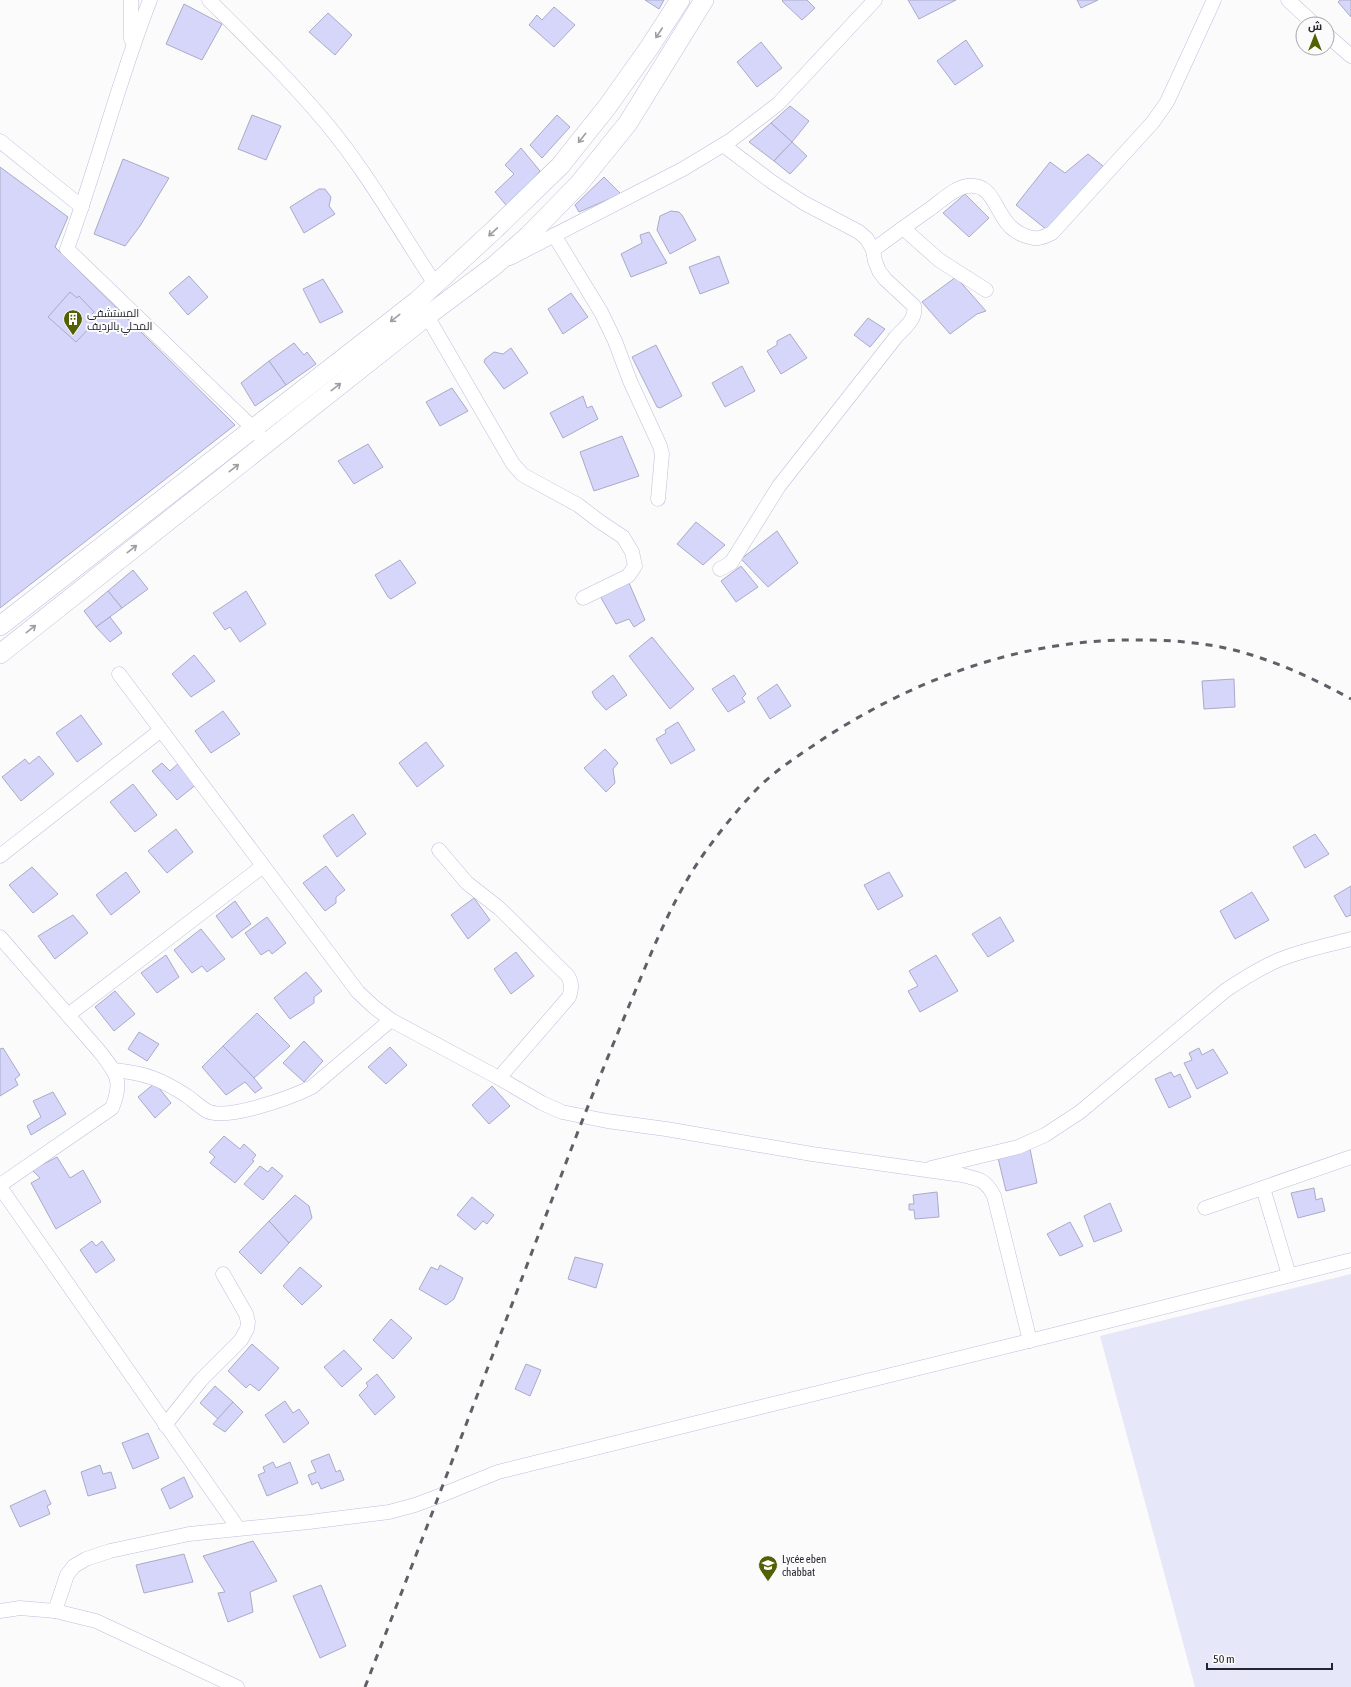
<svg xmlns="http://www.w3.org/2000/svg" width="1351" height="1687" font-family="'Asap Condensed',Cairo,sans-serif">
<rect width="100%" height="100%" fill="#fbfbfb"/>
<path fill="#e6e7f9" d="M1351,1274v413h-156l-95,-351z"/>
<g fill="#d6d6fa" stroke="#aaaac9">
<path d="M645,0h19l-5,9z"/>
<path d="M783,0h24l8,8 -13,12 -20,-19z"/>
<path d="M908,0h48l-37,19z"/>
<path d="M1077,0h21l-17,8z"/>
<path d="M1340,0h11v17l-13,-15z"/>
<path d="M184,4l38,20 -20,36 -36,-16z"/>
<path d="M554,7l21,18 -21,22 -25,-22 8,-10 5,5z"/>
<path d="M328,13l24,22 -17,20 -26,-23z"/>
<path d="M966,40l17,26 -28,19 -18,-24z"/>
<path d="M761,42l21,26 -25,19 -20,-25z"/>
<path d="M790,106l19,15 -17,21 -21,-19z"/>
<path d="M252,115l29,11 -15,34 -28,-11z"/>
<path d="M557,115l13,12 -28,31 -12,-13z"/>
<path d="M771,123l21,19 -18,19 -25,-19z"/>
<path d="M792,142l15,14 -17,18 -16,-13z"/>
<path d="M521,148l19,23 -9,11 -25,23 -11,-13 19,-18 -9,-9z"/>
<path d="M1088,154l15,12 -56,64 -31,-25 34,-43 15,11z"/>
<path d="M123,159l46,19 -29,48 -15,20 -31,-12z"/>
<path d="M0,167l68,50 -13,30 180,178 -235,183z"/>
<path d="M604,177l17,17 -42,18 -4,-7z"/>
<path d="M319,189h6l6,8 -2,9 6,8 -31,19 -14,-26z"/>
<path d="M965,194l24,24 -20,19 -26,-24z"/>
<path d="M671,211l8,1 3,3 14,25 -26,14 -13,-24 3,-14z"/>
<path d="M649,232l18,31 -36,14 -10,-23 21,-11 -2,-8z"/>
<path d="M719,256l10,27 -29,11 -11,-27z"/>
<path d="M189,276l19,21 -20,18 -19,-22z"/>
<path d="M956,277l30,34 -9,3 -27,20 -28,-32z"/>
<path d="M323,279l20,33 -23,11 -17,-34z"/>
<path d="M70,292l7,6 2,-2 15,16 -2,2 6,5 -22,23 -28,-25z"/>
<path d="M571,293l17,24 -25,17 -15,-25z"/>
<path d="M868,318l17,11 -15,18 -16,-12z"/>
<path d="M790,334l17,24 -26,16 -14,-23 10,-6v-4z"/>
<path d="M294,343l10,12 3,-3 9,12 -30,21 -17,-24z"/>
<path d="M656,345l26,51 -22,12 -3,-1 -25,-50z"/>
<path d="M511,348l17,25 -24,16 -20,-27 1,-3 9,-7 9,2z"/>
<path d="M269,361l17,24 -31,21 -14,-23z"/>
<path d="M742,366l13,25 -30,16 -13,-24z"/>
<path d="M452,388l16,23 -28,15 -14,-24z"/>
<path d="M583,396l4,12 5,-2 6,13 -35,19 -13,-25z"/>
<path d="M622,436l17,40 -45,15 -14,-39z"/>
<path d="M368,444l15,23 -29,17 -16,-23z"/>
<path d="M696,522l29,23 -22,20 -26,-21z"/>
<path d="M777,531l21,32 -30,24 -27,-28z"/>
<path d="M400,560l16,23 -25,16 -3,-2 -13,-22z"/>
<path d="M741,566l17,21 -22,15 -15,-21z"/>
<path d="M133,570l15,19 -26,19 -14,-17z"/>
<path d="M629,583l16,37 -11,7 -5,-8 -13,5 -16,-28z"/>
<path d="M108,591l14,17 -26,19 -12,-16z"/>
<path d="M246,591l20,33 -26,18 -10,-15 -5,3 -12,-17z"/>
<path d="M110,617l12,16 -12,9 -14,-15z"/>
<path d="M652,637l42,52 -24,20 -41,-53z"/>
<path d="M194,655l21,26 -24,16 -19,-23z"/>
<path d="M613,675l14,20 -21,15 -11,-12 -3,-6z"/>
<path d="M734,675l12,19 -4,4 3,4 -17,10 -16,-23z"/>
<path d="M1234,679l1,28 -31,2 -2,-28z"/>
<path d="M777,684l14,22 -21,13 -13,-21z"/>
<path d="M223,711l17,23 -29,19 -16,-22z"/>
<path d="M81,715l21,29 -25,18 -21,-29z"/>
<path d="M678,722l17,28 -24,14 -15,-25 10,-6 -1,-3z"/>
<path d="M426,742l18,24 -27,21 -18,-24z"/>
<path d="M605,749l13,14 -5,6 2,14 -9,9 -22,-24z"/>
<path d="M39,756l15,18 -33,27 -19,-24 23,-18 4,5z"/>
<path d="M181,761l17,22 -21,17 -25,-29 10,-8 8,8z"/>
<path d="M133,784l24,31 -22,17 -25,-30z"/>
<path d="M353,814l13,20 -29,23 -14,-21z"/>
<path d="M176,829l17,23 -26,21 -19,-22z"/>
<path d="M1315,834l14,20 -24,14 -12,-21z"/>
<path d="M326,866l19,24 -9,7v6l-11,8 -22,-28z"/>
<path d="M32,867l26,27 -25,19 -24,-28z"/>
<path d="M126,872l14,20 -29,23 -15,-20z"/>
<path d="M889,872l14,24 -25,14 -14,-25z"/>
<path d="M1351,886v29l-5,2 -12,-21z"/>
<path d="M1252,892l17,28 -34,19 -15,-28z"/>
<path d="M474,898l16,22 -22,19 -17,-24z"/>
<path d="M235,901l16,23 -19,14 -16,-22z"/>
<path d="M73,915l15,18 -33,26 -17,-23z"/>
<path d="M267,917l19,26 -14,11 -3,-4 -8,5 -16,-22z"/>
<path d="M1000,917l14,24 -26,16 -16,-23z"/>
<path d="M201,929l24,30 -18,13 -5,-6 -10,7 -18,-23z"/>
<path d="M516,952l18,24 -23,18 -17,-25z"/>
<path d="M166,955l13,22 -22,16 -16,-20z"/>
<path d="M936,955l22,36 -38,21 -12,-21 10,-5 -9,-15z"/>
<path d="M306,972l16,19 -8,6v6l-24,16 -16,-21z"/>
<path d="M115,991l20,23 -21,17 -19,-24z"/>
<path d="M257,1013l33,33 -36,32 -31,-32z"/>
<path d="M139,1032l20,12 -12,17 -19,-12z"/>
<path d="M304,1041l19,20 -19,21 -21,-19z"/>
<path d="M223,1046l31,32 8,10 -7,5 -10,-11 -19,13 -24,-28z"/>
<path d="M390,1047l17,18 -21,19 -18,-17z"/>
<path d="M3,1048l17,27 -5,4 3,6 -18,11v-47z"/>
<path d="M1199,1048l3,7 11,-6 15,24 -31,16 -13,-26 8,-3 -3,-7z"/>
<path d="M1171,1072l3,5 6,-3 11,23 -22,11 -14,-29z"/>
<path d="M155,1083l16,20 -16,15 -17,-21z"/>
<path d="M492,1086l18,20 -21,18 -17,-19z"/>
<path d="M53,1092l13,22 -35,21 -4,-9 14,-9 -8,-16z"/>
<path d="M224,1136l16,13 4,-5 12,11 -4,5 2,1 -19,22 -25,-20 5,-6 -6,-5z"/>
<path d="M1030,1149l7,34 -31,8 -8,-33z"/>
<path d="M57,1157l13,21 13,-8 18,32 -45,27 -25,-46 9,-5 -8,-8z"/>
<path d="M260,1166l8,6 4,-5 11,9 -20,24 -19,-16z"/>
<path d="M1314,1188l2,12 6,-2 3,13 -27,7 -7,-25z"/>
<path d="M937,1192l2,25 -24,2 -1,-9h-5v-6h5l-1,-9z"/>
<path d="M295,1195l14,11 3,12 -23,25 -20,-22z"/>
<path d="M472,1197l22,18 -7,9 -4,-3 -8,9 -18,-15z"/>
<path d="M1110,1203l12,28 -28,11 -10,-26z"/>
<path d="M269,1221l20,22 -28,31 -22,-22z"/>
<path d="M1070,1222l13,24 -23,10 -13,-22z"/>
<path d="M92,1241l4,5 6,-5 13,19 -19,13 -16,-23z"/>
<path d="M575,1257l28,7 -7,24 -28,-9z"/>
<path d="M440,1265l23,13 -9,21 -8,6 -27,-16 12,-22 7,3z"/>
<path d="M300,1267l22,19 -20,19 -19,-19z"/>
<path d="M391,1319l21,19 -19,21 -20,-19z"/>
<path d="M252,1344l27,24 -20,23 -9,-7 -4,4 -18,-17z"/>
<path d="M344,1350l18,19 -20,18 -18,-20z"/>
<path d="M526,1364l15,6 -11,26 -15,-7z"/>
<path d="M377,1374l18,23 -20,18 -16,-20 9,-9 -2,-3z"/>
<path d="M215,1386l18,16 -15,17 -18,-16z"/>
<path d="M285,1401l8,12 6,-4 10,14 -25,20 -19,-28z"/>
<path d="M233,1402l10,10 -18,20 -12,-8z"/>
<path d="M148,1433l11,25 -26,11 -11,-26z"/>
<path d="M329,1454l7,18 4,-2 4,10 -23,9 -3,-7 -6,3 -4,-10 8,-3 -5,-11z"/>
<path d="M273,1462l3,6 14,-6 8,21 -31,13 -9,-21 7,-3 -2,-5z"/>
<path d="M100,1465l3,9 8,-2 5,16 -28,8 -7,-24z"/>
<path d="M184,1477l9,20 -23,12 -9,-20z"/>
<path d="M45,1490l6,14 -4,2 3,8 -30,13 -10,-21z"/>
<path d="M253,1541l24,40 -27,11 3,20 -25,10 -10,-29 7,-1 -22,-36z"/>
<path d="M184,1554l9,28 -49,11 -8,-28z"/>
<path d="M321,1585l25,61 -26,12 -27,-62z"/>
</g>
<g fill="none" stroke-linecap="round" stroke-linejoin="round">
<g stroke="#bebede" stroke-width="15">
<g id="minor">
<path d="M131,0v39"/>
<path d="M150,0c-32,82 -53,167 -83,249l186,179 6,7"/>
<path d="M209,0c40,40 81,80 117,123 41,49 74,108 109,161"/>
<path d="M1288,0l26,24"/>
<path d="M1327,35l24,21"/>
<path d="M0,141l82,66"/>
<path d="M903,228l36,32 47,30"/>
<path d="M554,235l47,77 14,29 15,40 30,65 2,8 -4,45"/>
<path d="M873,250c19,-14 38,-28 57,-41 11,-8 24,-21 37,-23 22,-3 26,16 36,31 5,9 11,14 20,18 13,5 17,4 29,-2l101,-111 14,-20 47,-102"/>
<path d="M510,258l173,-89 48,-29 47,-36 97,-104"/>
<path d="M427,316l86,148 10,11 55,30 21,16 24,16 9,15 3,14 -7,10 -45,22"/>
<path d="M720,569l11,-6 48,-77 117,-149c8,-9 21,-18 18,-31l-29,-27 -6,-8 -4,-10 -2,-11 -6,-11 -8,-7 -55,-29 -32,-21 -49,-37"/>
<path d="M119,674l239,318 16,15 17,13 108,58 43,25 20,9 45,9 59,8 146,25 150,21c17,4 24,5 32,21l36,145"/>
<path d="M439,850l28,33 32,25 69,68c4,8 4,12 1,21l-70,81"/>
<path d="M0,856l161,-126"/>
<path d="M0,937l100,115c17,22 23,29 12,56l-112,77"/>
<path d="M68,1015l195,-149"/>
<path d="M114,1070c31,3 47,9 73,26 7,5 13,11 20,15 20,10 85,-14 105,-24l79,-67"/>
<path d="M931,1168l87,-21 27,-12 35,-23 146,-122c15,-10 31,-20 48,-28 24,-11 51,-16 77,-23"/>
<path d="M0,1187l238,341"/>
<path d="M1263,1188l26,87"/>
<path d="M1205,1208l146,-51"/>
<path d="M165,1425l36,-45 40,-40 6,-11 1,-7 -2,-8 -23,-40"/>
<path d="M0,1611l20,-3 35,3 41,10 141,66"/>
<path d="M55,1611l12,-36 7,-9 12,-7 24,-8 79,-17 120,-12 80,-10 26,-7 24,-9 59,-24 563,-139 290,-73"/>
</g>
</g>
<g stroke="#bebede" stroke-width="20">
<g id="secondary">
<path d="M0,626l417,-325 78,-72 65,-63 47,-59 42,-59 31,-48"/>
<path d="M0,654l427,-338 67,-50 35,-31 49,-50 50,-62 76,-123"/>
</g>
</g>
<use href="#minor" stroke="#fff" stroke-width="14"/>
<use href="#secondary" stroke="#fff" stroke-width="19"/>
<path stroke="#5f5f68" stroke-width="3" stroke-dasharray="7 7" stroke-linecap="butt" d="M365,1687c66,-170 131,-341 196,-511 22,-59 46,-117 70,-175 22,-52 43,-107 77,-153 14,-19 30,-39 47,-57 20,-21 46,-37 71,-54 95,-61 201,-99 315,-97 33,0 66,3 97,11 40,11 77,28 113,48"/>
</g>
<defs><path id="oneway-shaft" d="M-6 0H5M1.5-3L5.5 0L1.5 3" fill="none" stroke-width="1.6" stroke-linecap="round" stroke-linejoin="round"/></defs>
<g stroke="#9d9da2">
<use href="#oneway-shaft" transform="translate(659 33) rotate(123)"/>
<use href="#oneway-shaft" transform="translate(582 138) rotate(129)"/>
<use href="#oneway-shaft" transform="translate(493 232) rotate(137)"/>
<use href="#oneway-shaft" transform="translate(395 318) rotate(142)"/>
<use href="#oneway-shaft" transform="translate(336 387) rotate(-38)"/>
<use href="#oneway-shaft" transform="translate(234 468) rotate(-38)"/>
<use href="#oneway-shaft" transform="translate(132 549) rotate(-38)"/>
<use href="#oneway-shaft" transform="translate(31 629) rotate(-38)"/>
</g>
<defs>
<g id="building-pin" transform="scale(1)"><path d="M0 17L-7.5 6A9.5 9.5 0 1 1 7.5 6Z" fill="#516104" stroke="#fbfbfb"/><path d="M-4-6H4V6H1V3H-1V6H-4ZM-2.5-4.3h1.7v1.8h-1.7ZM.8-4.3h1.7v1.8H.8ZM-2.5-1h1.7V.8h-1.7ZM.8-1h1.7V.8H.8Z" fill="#fff"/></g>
<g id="school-pin" transform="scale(1)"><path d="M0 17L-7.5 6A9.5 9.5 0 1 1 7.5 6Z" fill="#516104" stroke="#fbfbfb"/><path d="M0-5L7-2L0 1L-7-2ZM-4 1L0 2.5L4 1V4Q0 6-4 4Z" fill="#fff"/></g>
</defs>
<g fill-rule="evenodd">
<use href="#building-pin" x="73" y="319"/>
<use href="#school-pin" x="768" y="1565"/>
</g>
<g text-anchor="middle" stroke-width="4" stroke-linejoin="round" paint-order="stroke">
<g font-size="11" fill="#252531" stroke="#fbfbfb" text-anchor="start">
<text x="87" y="317">المستشفى<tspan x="87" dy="13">المحلي بالرديف</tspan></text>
<text x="782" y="1563">Lycée eben<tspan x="782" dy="13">chabbat</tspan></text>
</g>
</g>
<g transform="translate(1315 36)"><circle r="19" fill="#fbfbfb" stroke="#a5a5aa"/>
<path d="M0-3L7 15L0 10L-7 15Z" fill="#516104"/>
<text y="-6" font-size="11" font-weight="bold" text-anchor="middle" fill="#252531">ش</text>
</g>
<path d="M1207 1663v6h125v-6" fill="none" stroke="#252531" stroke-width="2"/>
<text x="1213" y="1663" font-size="12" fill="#252531" stroke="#fbfbfb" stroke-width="3" paint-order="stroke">50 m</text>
</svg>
